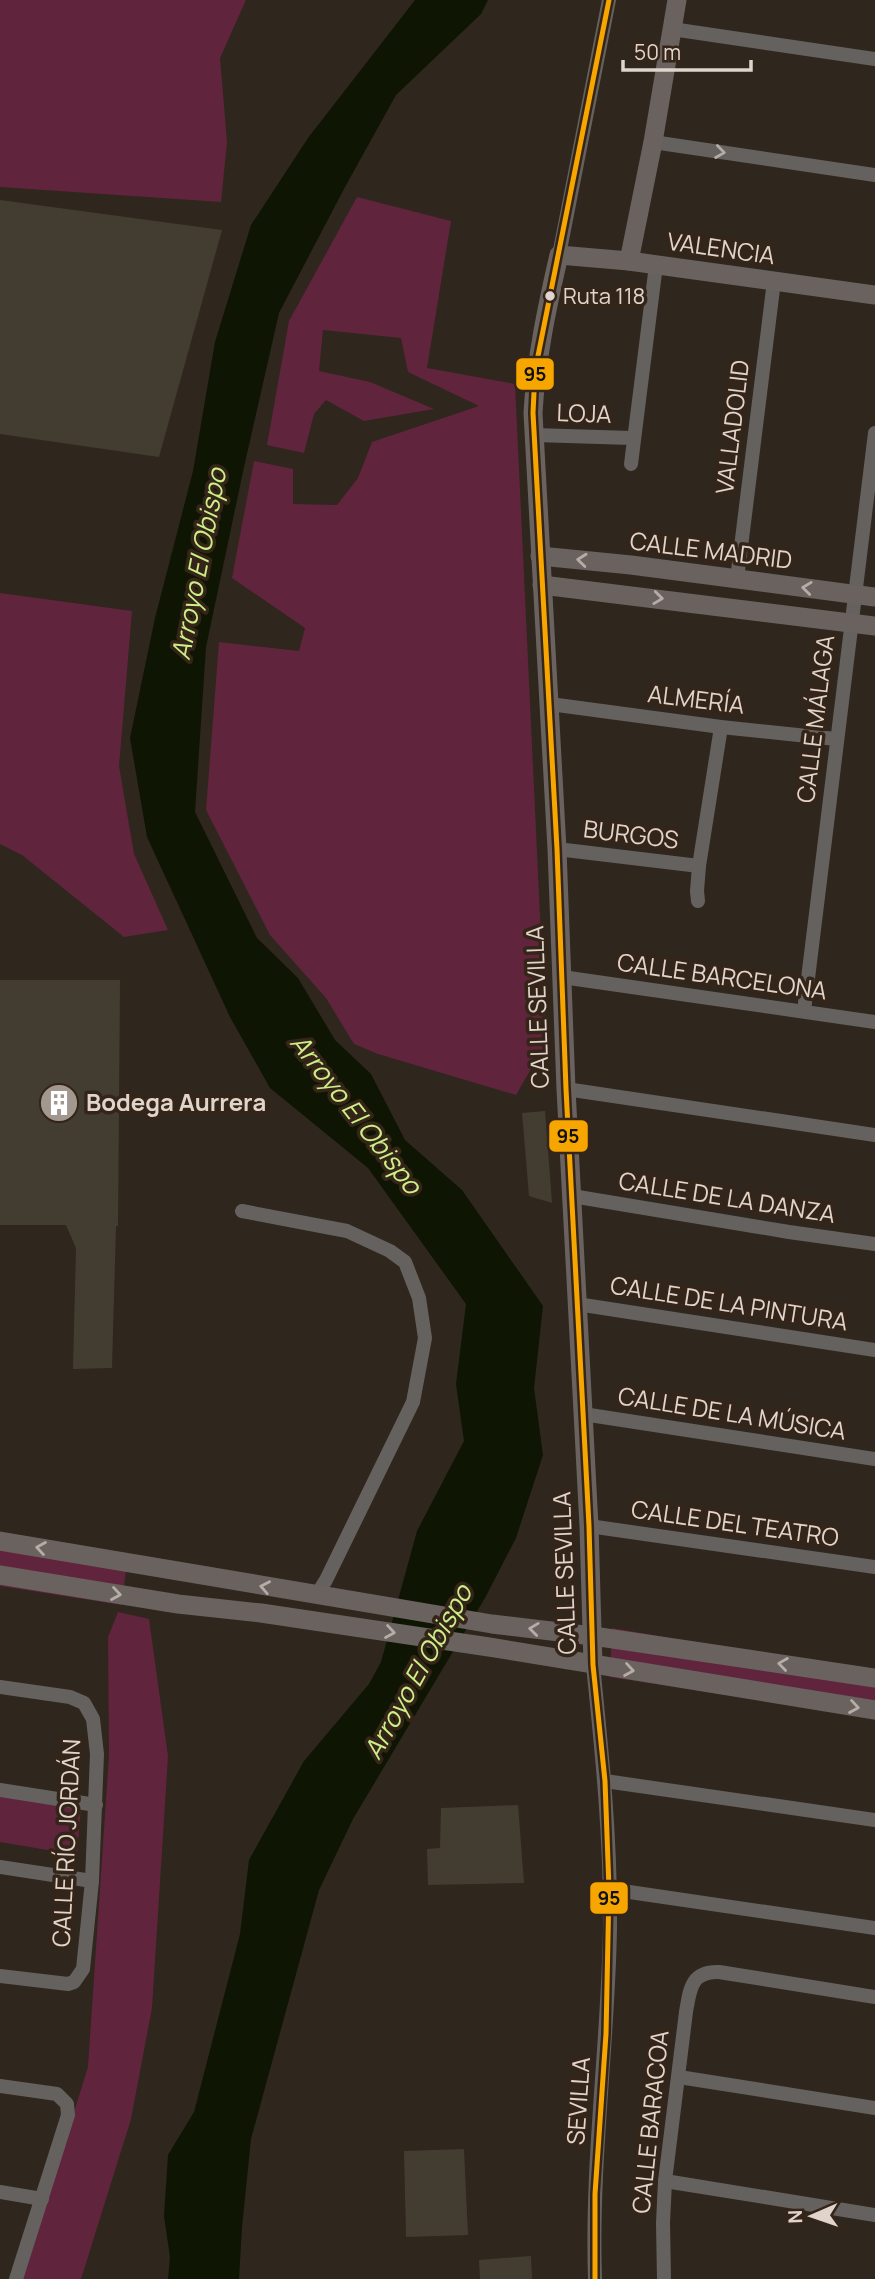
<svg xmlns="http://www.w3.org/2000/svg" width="875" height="2279" font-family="Manrope,sans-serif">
<rect width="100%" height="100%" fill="#2f261e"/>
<g fill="#61243d">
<path d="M0,0h246l-26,58 7,84 -6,60 -221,-15z"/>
<path d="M357,197l94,24 -24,147 88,16 31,659 -30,52 -138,-41 -24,-10 -28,-46 -56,-63 -64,-125 13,-168 80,9 6,-23 -73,-50 22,-117 39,8v35l44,1 21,-27 14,-36 107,-36 -71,-34 -7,-34 -78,-8 -4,41 51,11 64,27 -70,12 -38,-21 -12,14 -10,39 -37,-8 22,-124z"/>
<path d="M0,593l132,18 -13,155 15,88 34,76 -44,7 -102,-82 -22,-11z"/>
<path d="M0,1540l127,20 -5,45 -122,-19z"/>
<path d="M118,1612l31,7 19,137 -16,252 -21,111 -50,160h-59l66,-212 21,-312 -1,-118z"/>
<path d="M612,1628l263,45v45l-265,-41z"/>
<path d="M0,1793l81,13 -4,49 -77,-13z"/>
</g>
<path fill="#0f1503" d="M415,0h73l-7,14 -85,81 -51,92 -66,126 -35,154 -38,180 -11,165 62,126 41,40 37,62 36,34 34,66 57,50 81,116 -9,82 9,67 -27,83 -31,60 -132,221 -34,71 -68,249 -9,88 -3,52h-71l2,-22 -6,-41 4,-61 26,-43 46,-178 9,-74 55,-99 65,-77 12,-22 36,-131 47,-90 -8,-57 10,-80 -98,-136 -98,-80 -40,-71 -83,-180 -17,-99 25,-120 38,-147 22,-129 36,-117 57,-87z"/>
<g fill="#433d31">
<path d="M0,200l222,30 -63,227 -159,-23z"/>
<path d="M0,980h120l-2,246h-2l-4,142 -39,1 3,-121 -10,-23h-66z"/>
<path d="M545,1111l7,92 -23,-7 -7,-83z"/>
<path d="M518,1805l6,78 -96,2 -1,-36 13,-1 1,-40z"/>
<path d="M464,2149l4,86 -62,2 -2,-86z"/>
<path d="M531,2256l1,23h-52l-1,-19z"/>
</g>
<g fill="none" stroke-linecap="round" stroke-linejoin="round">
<g stroke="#65615f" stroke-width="14">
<path d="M672,29l203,30"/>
<path d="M653,142l222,33"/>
<path d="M559,255l50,-255"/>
<path d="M534,435l98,3"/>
<path d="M631,464l25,-199"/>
<path d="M737,579l37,-298"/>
<path d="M550,704l171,23 115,12"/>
<path d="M557,849l142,17"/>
<path d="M698,901l-1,-10 2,-25 22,-139"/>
<path d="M562,977l313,45"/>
<path d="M804,1011l71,-578"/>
<path d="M566,1089l309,46"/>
<path d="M572,1196l217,36 86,12"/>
<path d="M242,1211l105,20 43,20 15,11 14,36 6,40 -12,64 -87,178 -10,16"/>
<path d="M577,1304l298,46"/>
<path d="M583,1414l292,45"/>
<path d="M589,1526l286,41"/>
<path d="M593,1665c9,87 18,176 17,264 -2,117 -19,233 -15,350"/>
<path d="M0,1687l70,10 14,6 9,16 4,35 -5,127 -9,88 -9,13 -6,2 -68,-8"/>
<path d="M605,1781l270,39"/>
<path d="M0,1790l96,15"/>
<path d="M0,1867l92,14"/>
<path d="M609,1889l266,39"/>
<path d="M679,2077l196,31"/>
<path d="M0,2086l57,8 10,10 1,11 -52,164"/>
<path d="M665,2181l210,34"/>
<path d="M0,2192l42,7"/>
<path d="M664,2279l-1,-56 2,-42 21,-169c4,-23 5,-41 33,-40l156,25"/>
</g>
<g stroke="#69625f" stroke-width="19">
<path d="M629,261l24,-119 24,-142"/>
<path d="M540,556l91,9 244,32"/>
<path d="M542,585l333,41"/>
<path d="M0,1541l492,83 101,12 282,42"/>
<path d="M0,1575l178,29 83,9 228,34 386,63"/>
<path d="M593,1665l-4,-139 -23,-437 -9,-240 -24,-436c3,-54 14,-106 26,-158l70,6 246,34"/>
</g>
<g stroke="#352518" stroke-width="10">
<path id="bus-1" d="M595,2279v-85l11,-160 3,-145 -4,-108 -12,-116 -4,-139 -23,-437 -9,-240 -24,-436 2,-42 74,-371"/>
</g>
<use href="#bus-1" stroke="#f7a600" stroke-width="5"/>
</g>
<defs><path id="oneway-chevron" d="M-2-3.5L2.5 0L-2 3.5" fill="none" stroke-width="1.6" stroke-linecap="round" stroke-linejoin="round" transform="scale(1.75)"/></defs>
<use stroke="#b5aca6" href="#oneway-chevron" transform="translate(720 152) rotate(8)"/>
<g stroke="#b6ada6">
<use href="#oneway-chevron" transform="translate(582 560) rotate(-174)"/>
<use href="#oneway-chevron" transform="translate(807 588) rotate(-173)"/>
<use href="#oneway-chevron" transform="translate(658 598) rotate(7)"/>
<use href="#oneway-chevron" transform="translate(41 1548) rotate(-171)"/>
<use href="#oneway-chevron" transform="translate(265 1587) rotate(-169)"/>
<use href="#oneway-chevron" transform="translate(116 1594) rotate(9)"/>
<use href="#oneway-chevron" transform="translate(534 1629) rotate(-173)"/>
<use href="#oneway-chevron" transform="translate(390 1632) rotate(9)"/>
<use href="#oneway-chevron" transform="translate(783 1664) rotate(-172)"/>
<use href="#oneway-chevron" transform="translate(629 1670) rotate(9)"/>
<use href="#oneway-chevron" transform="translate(854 1707) rotate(9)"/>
</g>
<defs>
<g id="building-disc" transform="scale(2.0125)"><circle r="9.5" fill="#a29890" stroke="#352518"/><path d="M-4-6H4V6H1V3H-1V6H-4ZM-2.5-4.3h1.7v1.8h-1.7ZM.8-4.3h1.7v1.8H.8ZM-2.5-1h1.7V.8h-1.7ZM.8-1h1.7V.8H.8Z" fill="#fff"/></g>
</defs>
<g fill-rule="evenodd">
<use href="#building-disc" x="59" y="1103"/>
</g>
<circle fill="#e0d5cd" stroke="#352518" stroke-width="2.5" cx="550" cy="296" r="6"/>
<g text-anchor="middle" stroke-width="7" stroke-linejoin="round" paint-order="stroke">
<g font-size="22" fill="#e0d5cd" stroke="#352518" text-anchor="start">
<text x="563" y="304">Ruta 118</text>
</g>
<g font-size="24" fill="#e0d5cd" stroke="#352518">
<text transform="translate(721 249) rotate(8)" y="8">VALENCIA</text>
<text transform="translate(584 414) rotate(2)" y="8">LOJA</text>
<text transform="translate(733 427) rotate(-83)" y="8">VALLADOLID</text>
<text transform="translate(711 551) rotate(7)" y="8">CALLE MADRID</text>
<text transform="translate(696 700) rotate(7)" y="8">ALMERÍA</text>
<text transform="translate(816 719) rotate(-83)" y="8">CALLE MÁLAGA</text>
<text transform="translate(631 835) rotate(7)" y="8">BURGOS</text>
<text transform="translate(722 977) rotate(8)" y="8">CALLE BARCELONA</text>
<text transform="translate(538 1007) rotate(-92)" y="8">CALLE SEVILLA</text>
<text transform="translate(727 1198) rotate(9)" y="8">CALLE DE LA DANZA</text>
<text transform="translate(729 1304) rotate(9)" y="8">CALLE DE LA PINTURA</text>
<text transform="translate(732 1414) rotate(9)" y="8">CALLE DE LA MÚSICA</text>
<text transform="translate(735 1524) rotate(8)" y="8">CALLE DEL TEATRO</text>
<text transform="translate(565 1573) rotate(-92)" y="8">CALLE SEVILLA</text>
<text transform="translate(67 1843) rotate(-87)" y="8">CALLE RÍO JORDÁN</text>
<text transform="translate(579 2101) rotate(-86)" y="8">SEVILLA</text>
<text transform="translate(651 2122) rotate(-84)" y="8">CALLE BARACOA</text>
</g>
<g font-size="24" font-weight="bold" fill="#e0d5cd" stroke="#352518" text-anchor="start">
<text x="86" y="1111">Bodega Aurrera</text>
</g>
<g font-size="26" font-style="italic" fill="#ccef88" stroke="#352518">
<text transform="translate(199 564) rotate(-79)" y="9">Arroyo El Obispo</text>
<text transform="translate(356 1114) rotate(52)" y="9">Arroyo El Obispo</text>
<text transform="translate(418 1672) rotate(-61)" y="9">Arroyo El Obispo</text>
</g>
</g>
<g stroke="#352518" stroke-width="2.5">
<rect x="515" y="357" width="40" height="34" rx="7" fill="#f7a600"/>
<rect x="548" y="1119" width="41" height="34" rx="7" fill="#f7a600"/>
<rect x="589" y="1881" width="40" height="34" rx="7" fill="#f7a600"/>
</g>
<g font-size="19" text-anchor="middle" font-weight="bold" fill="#111">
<text x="535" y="381">95</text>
<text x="568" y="1143">95</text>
<text x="609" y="1905">95</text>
</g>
<g transform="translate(812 2216) rotate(268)" stroke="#352518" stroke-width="5" paint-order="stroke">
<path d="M0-5L12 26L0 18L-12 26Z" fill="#e0d5cd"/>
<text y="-10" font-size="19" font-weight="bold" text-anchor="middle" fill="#e0d5cd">N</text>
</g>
<path d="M623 60v10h128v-10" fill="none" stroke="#e0d5cd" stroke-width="3.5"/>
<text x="634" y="60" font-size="21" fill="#e0d5cd" stroke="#352518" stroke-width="5" paint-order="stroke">50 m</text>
</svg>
